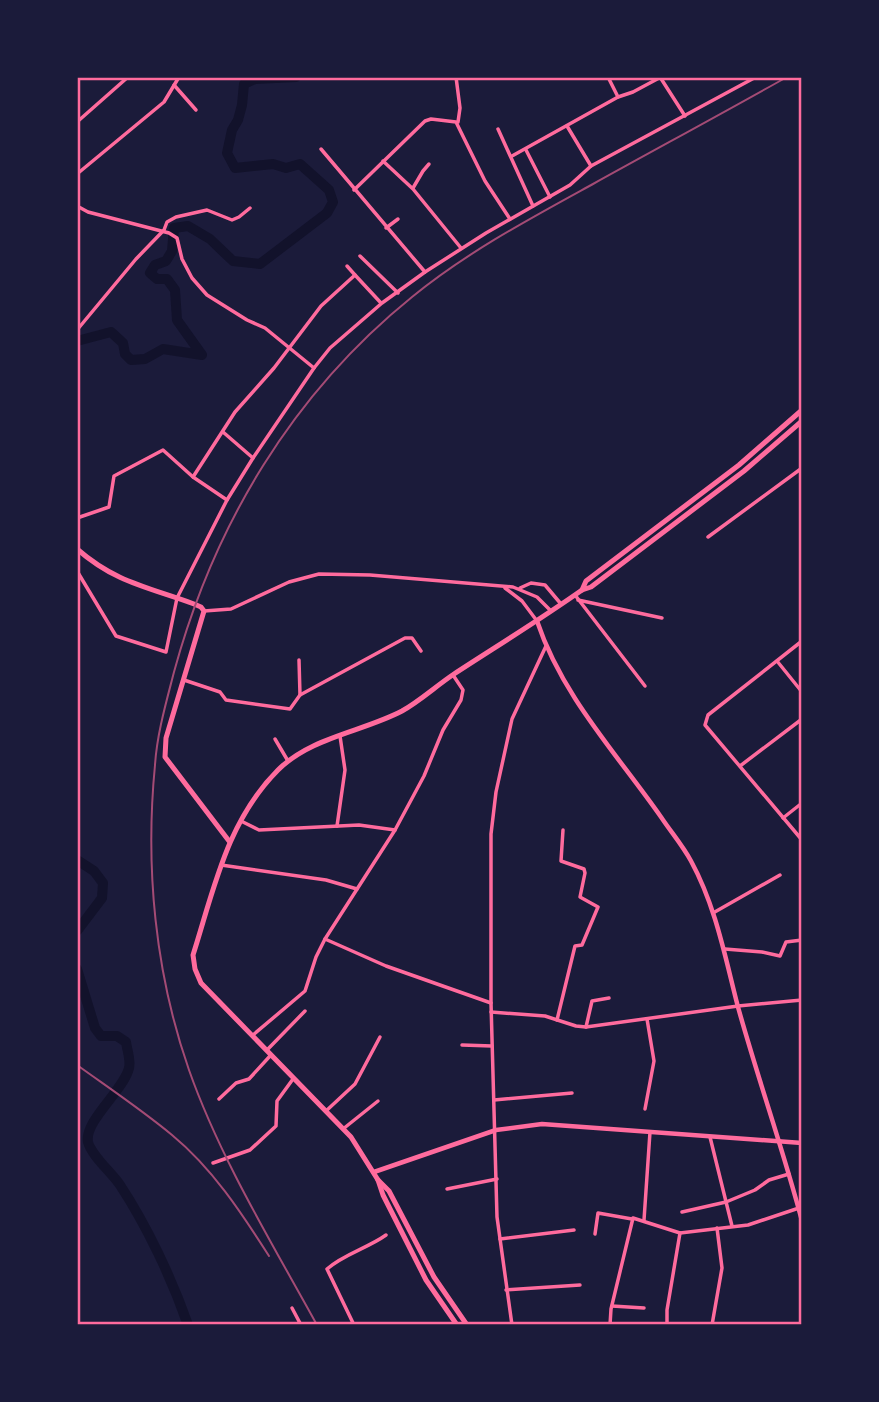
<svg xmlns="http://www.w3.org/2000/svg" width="879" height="1402" font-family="'Archivo Narrow',sans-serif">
<rect width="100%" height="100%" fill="#1b1b3a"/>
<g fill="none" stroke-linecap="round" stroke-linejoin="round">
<g stroke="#12122b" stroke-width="10">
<path d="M77,341l34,-9 12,11 2,11 6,6 14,-1 18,-10 39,6 -25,-35 -2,-30 -8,-11h-10l-7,-6 5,-8 11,-4 6,-10 2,-23 14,-2 22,13 23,22 27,3 67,-51 6,-11 -4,-12 -29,-26 -14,4 -13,-4 -38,4 -8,-15 5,-23 6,-10 4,-15 2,-21 11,-5 41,-2"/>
<path d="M77,860l17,11 9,12 -1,15 -25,33"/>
<path d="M77,969l18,59 6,8h16l9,6c1,8 5,18 3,26 -5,22 -45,53 -41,74 3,13 24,31 32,43 27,41 52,94 68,140"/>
</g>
<g stroke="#ff6b9d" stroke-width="3.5">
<path d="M456,77l4,31 -2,14"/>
<path d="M608,77l10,20"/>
<path d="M660,77l25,39"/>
<path d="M174,85l22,25"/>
<path d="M77,122l51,-45"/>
<path d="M567,126l24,40"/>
<path d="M498,129l35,77"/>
<path d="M321,149l104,123"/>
<path d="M526,150l24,47"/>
<path d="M512,156l106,-59 15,-5 28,-15"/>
<path d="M383,161l30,28 48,59"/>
<path d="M77,174l87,-72 15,-25"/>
<path d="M413,188l10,-17 6,-7"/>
<path d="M354,190l71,-69 6,-2 25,3 29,59 25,38"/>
<path d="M77,206l11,6 81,21 8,5 5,21 10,19 15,17 40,25 18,8 49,40"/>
<path d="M386,228l12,-9"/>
<path d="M360,256l38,37"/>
<path d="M347,266l8,9"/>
<path d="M77,330l59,-71 28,-29 3,-8 9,-5 31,-7 25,10 7,-3 11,-9"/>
<path d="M223,432l30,26"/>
<path d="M193,477l42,-65 39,-44 47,-62 34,-31 26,28"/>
<path d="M77,518l32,-11 5,-31 49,-26 30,27 34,23"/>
<path d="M708,537l94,-69"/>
<path d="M77,571l39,65 50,16 11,-54 50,-98 26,-42 61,-90 16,-20 52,-45 43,-31 61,-39 84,-48 21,-19 165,-89"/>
<path d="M505,588l17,13 15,20"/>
<path d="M520,588l11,-5 14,2 16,19"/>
<path d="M575,595l70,91"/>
<path d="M578,600l84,18"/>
<path d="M204,611l27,-2 58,-27 30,-8 51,1 143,12 24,10 14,14"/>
<path d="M802,641l-94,74 -3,10 97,115"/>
<path d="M299,660l1,35"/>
<path d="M777,661l25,31"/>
<path d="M184,680l36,12 6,8 64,9 10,-14 105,-57h7l9,13"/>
<path d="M275,739l13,22"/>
<path d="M740,766l62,-47"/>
<path d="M783,818l19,-15"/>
<path d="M241,821l18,9 100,-5 36,5"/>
<path d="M337,826l8,-56 -5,-34"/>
<path d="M221,865l105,15 31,9"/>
<path d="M713,913l67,-38"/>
<path d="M325,939l61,27 105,37"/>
<path d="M725,949l37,3 18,4 6,-14 16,-2"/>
<path d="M491,1012l54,4 31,10 10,1 152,-21 64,-6"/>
<path d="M557,1020l18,-74 7,-1 16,-38 -18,-10 5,-24 -1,-4 -23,-8 2,-31"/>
<path d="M586,1027l6,-26 17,-3"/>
<path d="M253,1035l52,-44 11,-34 9,-18 70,-109 29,-54 19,-46 18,-30 2,-10 -10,-15"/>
<path d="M462,1045l30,1"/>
<path d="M267,1050l38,-39"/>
<path d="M219,1099l17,-16 13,-4 21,-23"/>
<path d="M494,1100l78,-7"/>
<path d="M645,1109l9,-48 -7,-42"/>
<path d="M326,1111l29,-27 25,-47"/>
<path d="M343,1129l35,-28"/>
<path d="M710,1137l22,89"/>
<path d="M213,1163l37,-13 26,-24 1,-25 16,-22"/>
<path d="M447,1189l50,-10"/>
<path d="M682,1212l44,-10 29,-12 14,-10 20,-6"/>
<path d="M644,1220l6,-88"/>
<path d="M595,1234l3,-21 34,6"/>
<path d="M500,1239l74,-9"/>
<path d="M506,1290l74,-5"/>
<path d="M612,1306l32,2"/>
<path d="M292,1308l9,17"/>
<path d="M354,1325l-27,-56c17,-15 41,-21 59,-34"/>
<path d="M512,1325l-15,-108 -6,-214v-169l5,-42 16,-73 34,-73"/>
<path d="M610,1325l1,-16 22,-91 47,15 68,-8 51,-17"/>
<path d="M667,1325v-15l13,-77"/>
<path d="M712,1325l10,-57 -5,-40"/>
</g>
<g stroke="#ff6b9d" stroke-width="4.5">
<path d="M537,621c25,75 80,133 124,196 10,15 22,29 30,44 25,46 34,96 47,146 20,72 45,142 64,214"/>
<path d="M374,1172l122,-42 46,-6 260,19"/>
</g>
<g stroke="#ff6b9d" stroke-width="5">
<path d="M582,590l4,-9 153,-116 63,-55"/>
<path d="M378,1180l11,11 45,86 33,48"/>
<path d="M457,1325l-31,-45 -43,-85 -5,-15 -27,-43 -150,-154 -6,-14 -2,-14c21,-66 34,-134 85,-185 33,-33 84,-38 124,-59 18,-10 34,-25 52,-37 43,-28 87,-55 128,-84l9,-3 153,-116 58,-50"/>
</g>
<path stroke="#ff6b9d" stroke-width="5" d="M77,549c39,34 71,38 117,55l7,3 3,4 -38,127 -1,19 64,84"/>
<g stroke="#a44b75" stroke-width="2">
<path d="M77,1065c32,23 65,45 95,70 40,33 69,77 97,121"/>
<path d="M317,1325c-45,-82 -97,-167 -128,-255 -34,-97 -44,-203 -34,-305 2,-31 11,-62 19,-93 40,-147 118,-278 238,-375 55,-45 119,-79 181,-113 65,-36 130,-71 194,-107"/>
</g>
</g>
<rect width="879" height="1402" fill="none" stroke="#1b1b3a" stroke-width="158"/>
<rect x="79" y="79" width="721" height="1244" fill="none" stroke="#ff6b9d" stroke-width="2.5"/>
</svg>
